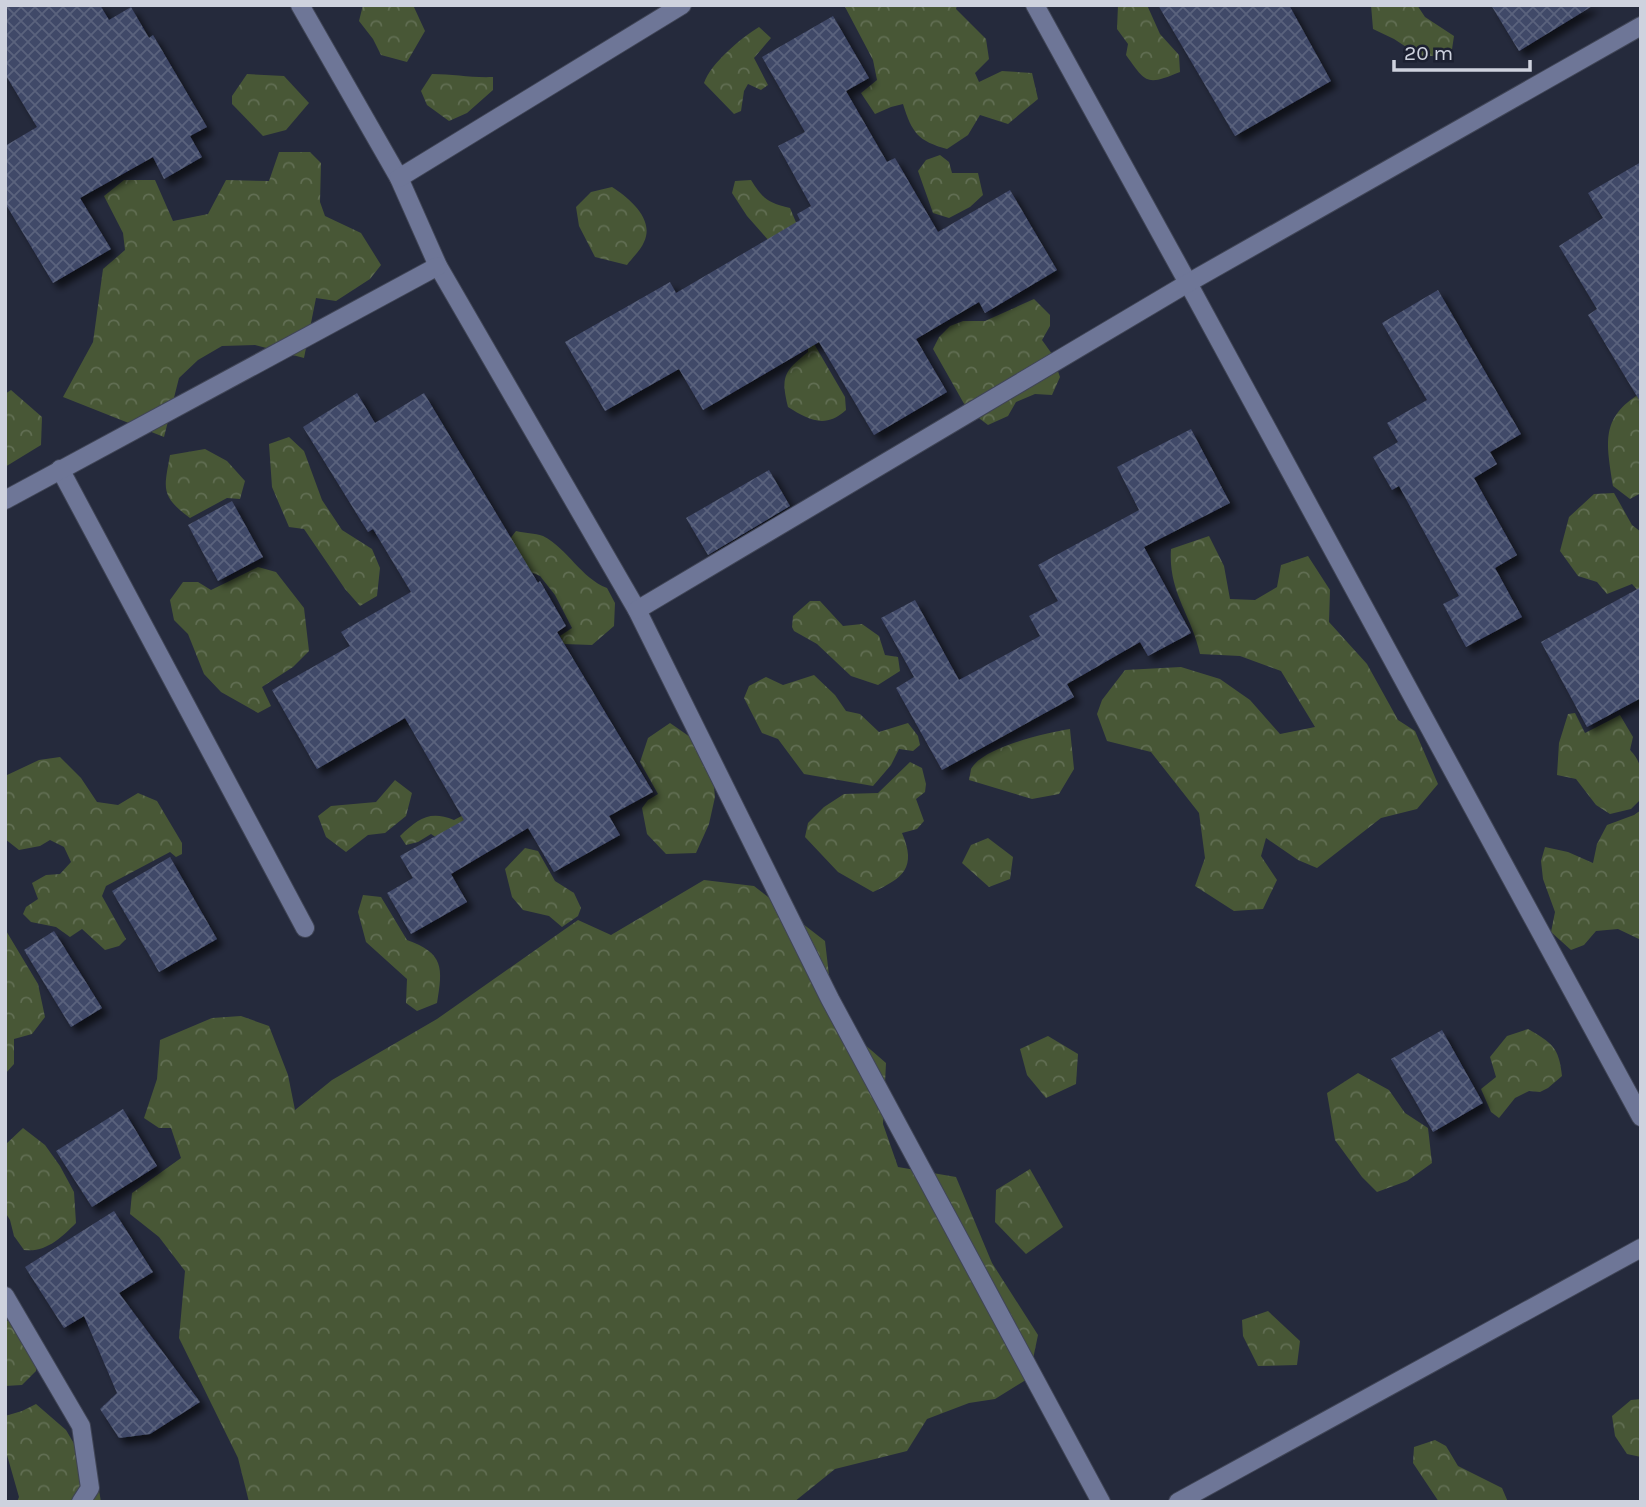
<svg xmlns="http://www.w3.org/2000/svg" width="1646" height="1507" font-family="Karla,sans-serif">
<defs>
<pattern id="forest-crowns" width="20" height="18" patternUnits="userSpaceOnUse" patternTransform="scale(1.75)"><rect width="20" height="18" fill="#485736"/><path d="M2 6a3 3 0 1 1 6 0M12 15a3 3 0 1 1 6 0" fill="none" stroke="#616e53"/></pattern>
<pattern id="building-cross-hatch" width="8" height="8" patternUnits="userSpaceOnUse" patternTransform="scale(1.75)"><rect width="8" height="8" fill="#404868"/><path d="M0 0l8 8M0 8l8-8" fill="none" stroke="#5a627d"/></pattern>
<filter id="shadow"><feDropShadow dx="6" dy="6" stdDeviation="3.5" flood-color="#0009"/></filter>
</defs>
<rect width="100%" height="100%" fill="#252a3c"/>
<g fill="url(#forest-crowns)">
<path d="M363,5h50l12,26 -18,31 -26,-7 -8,-16 -14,-18z"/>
<path d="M844,5h113l-1,4 30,30 3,20 -14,14 4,9 23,-11 30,2 6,26 -30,25 -28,-9 -12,20 -21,14c-29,-8 -35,-16 -44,-45l-12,3 -16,7 -14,-21 16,-13 -4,-20z"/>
<path d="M1118,5h29l13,29 19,21 1,17c-34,14 -34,11 -54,-17l2,-11 -11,-15z"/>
<path d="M1371,5h46l8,12 29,19 -3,20h-31l-26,-17 -21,-10z"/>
<path d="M759,27l12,11 -17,20 14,27 -7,5 -13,-6 -4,7 -3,20 -7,3 -30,-31c7,-20 37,-45 55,-56z"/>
<path d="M247,74l37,2 25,27 -23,27 -23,6 -31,-32v-8z"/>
<path d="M432,74c21,0 40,4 61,3v13l-26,23 -18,8 -22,-16 -6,-14z"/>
<path d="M279,152h31l11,11 -1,39 5,14 36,17 20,32 -11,14 -34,22 -20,-3 -12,60 -49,-13 -33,1 -24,14 -19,18 -15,59 -101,-40 30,-55 10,-73 22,-19 -2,-17 -19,-37 20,-16h31l18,41 35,-7 18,-34 43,1z"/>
<path d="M940,155l9,7 3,11h26l5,22 -13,12 -21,11 -16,-5 -15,-42 8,-11z"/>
<path d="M751,180c12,19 17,23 39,28l13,31 -33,3 -23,-26 -15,-23 3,-12z"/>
<path d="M612,187c17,11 43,32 32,55 -3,8 -12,16 -17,23l-32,-8 -16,-31 -3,-19 15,-15z"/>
<path d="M1034,299l16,16v11l-8,14 10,14 8,23 -8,18 -17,-1 -19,8 -8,14 -20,9 -21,-16 -34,-60 6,-12 11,-11 13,-5h22z"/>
<path d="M813,342l32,55 1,13c-21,19 -37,10 -58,-3 -7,-30 -5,-35 20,-55v-6z"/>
<path d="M11,390l31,27 -1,28 -36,22v-73z"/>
<path d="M1641,393v100l-11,6 -17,-13c-6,-42 -14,-68 28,-93z"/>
<path d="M289,437l15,14 18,49 20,30 30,19 8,19 -3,28 -17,10 -15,-17 -41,-60 -15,-2 -17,-40 -3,-43z"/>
<path d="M205,449l22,12 18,20 -5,18 -13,-1 -37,20c-30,-22 -26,-29 -20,-63z"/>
<path d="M1614,493l18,32 9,7v62l-9,-10 -25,10 -10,-12 -19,-6 -18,-25 9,-34 25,-23z"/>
<path d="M516,531c8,2 19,2 27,5 25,13 38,42 64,52l8,15 -1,23 -22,19 -28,-1 -4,-8 12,-8 -17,-33 -15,-19 -14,-6 -24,-21z"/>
<path d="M1209,536l15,30 6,33 25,1 22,-13 4,-22 27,-9 22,34 -1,32 38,42 31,56 17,11 23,53 -21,25 -36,9 -64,50 -19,-8 -32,-22 -5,18 16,24 -14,29 -29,2 -39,-25 10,-28 -6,-45 -48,-61 -44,-11 -10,-27 5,-14 23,-30 56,-3 39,12 30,21 30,34 35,-7 -34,-56 -41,-15 -40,-2c-9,-40 -32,-62 -29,-105z"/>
<path d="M258,567l18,5 28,36 5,43 -16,16 -31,20 9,19 -13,7 -37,-21 -17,-18 -16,-40 -14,-14 -4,-20 13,-18h15l13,8z"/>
<path d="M810,601h10l23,25 19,-2 17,12 6,19 13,2 2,14 -22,14 -27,-9 -34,-32 -23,-13 -2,-4 1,-11z"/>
<path d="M814,675l21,20 11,16 14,3 19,18 29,-9 10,13 2,9 -7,6 -14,-2 -8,16 -18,21 -69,-12 -26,-35 -16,-6 -18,-35 5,-12 17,-9 17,8z"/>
<path d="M1575,713l10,20 35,-18 13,22 -3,13c15,15 11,29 11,49l-10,10 -21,5 -14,-9 -20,-26 -19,-4 2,-32 9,-29z"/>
<path d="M670,723l23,16 20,38 2,20 -6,27 -13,29 -30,1 -19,-20 -5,-26 6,-8 10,-6 -18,-32 8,-24z"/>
<path d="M1070,729l4,40 -15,25 -27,5 -63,-19c0,0 2,-10 2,-11 12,-22 75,-36 99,-40z"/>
<path d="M60,757l21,21 16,24 21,3 20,-12 19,8 25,42v11l-6,3 -6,-5 -64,34 -4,10 24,43 -7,7 -14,4 -23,-21 -12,8 -14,-10 -25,-5 -8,-8 3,-7 12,-8 -6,-16 14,-8 14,-1 11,-12 -7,-15 -14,-7 -10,6 -21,4 -14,-11v-63l34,-16z"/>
<path d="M910,762l12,6 4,16 -1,8 -9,7 8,22 -7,8 -15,4c15,35 1,45 -29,59l-35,-20 -33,-35 3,-14 16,-16 20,-13 34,-1z"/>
<path d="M395,780l17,13 -6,23 -21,17 -17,2 -22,17 -20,-15 -8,-21 13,-10 45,-4z"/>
<path d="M473,810l18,23 -51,7 -9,-6 -13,8 -12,3 -6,-9c18,-17 29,-26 54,-16z"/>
<path d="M1641,810v130l-23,-11 -22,2 -12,14 -13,5 -20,-18 4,-20 -12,-33 -2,-18 4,-14 23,5 25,11 4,-19 10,-19 27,-10z"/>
<path d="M988,838l25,19 -3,22 -21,8 -27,-24 9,-18z"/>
<path d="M525,848l13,3 17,30 19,12 7,15 -3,8 -16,11 -13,-11 -26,-6 -11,-13 -7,-28z"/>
<path d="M704,880l50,6 71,55 9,77 52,45 -3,61 15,43 58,10 36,86 46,72 -9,43 -34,21 -26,4 -42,16 -20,32 -72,18 -41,33h-545l-11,-44 -59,-120 6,-67 -26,-34 -29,-23 2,-21 49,-35 -10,-30h-12l-15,-10 13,-39 3,-39 52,-22 29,-2 28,10 19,49 7,35 37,-30 105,-61 141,-99 33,15z"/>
<path d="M363,895l18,2 26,43c37,13 36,28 30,63l-20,8 -11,-8 1,-24 -41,-37 -8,-30z"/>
<path d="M5,929l33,55 7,33 -13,17 -18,5v25l-9,10z"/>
<path d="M1528,1029c24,14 31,18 34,47l-14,12 -8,4 -11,-1 -14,7 -16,20 -8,-6 -10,-23 15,-12 -6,-20 17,-21z"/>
<path d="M1048,1036l30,18 -2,30 -30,14 -19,-23 -7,-26z"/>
<path d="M1358,1073l31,17 16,23 23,15 4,35 -25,18 -30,11 -15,-15 -27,-37 -8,-47z"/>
<path d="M23,1128l22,17 15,21 14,26 2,31c-14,14 -30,30 -52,27l-10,-14 -4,-16 -5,-8v-67z"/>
<path d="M1030,1169l33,58 -37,27 -31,-32 1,-32z"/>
<path d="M1268,1311l32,30 -3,24 -39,1 -15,-30 -1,-16z"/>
<path d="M12,1320l24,31v20l-14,14 -17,1v-65z"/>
<path d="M1641,1399v58l-14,-3 -12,-18 -3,-20 19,-16z"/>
<path d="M36,1404l30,26 32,54 3,18h-84l2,-5 -14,-49v-32l17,-5z"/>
<path d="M1435,1440l11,6 12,20 44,22 6,14h-69l-26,-39 1,-16z"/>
</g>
<g fill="url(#building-cross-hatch)" filter="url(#shadow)">
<path d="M5,5h95l9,15 22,-13 18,31 4,-3 54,92 -17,9 12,21 -38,22 -11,-22 -73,41 31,51 -58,34 -48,-80v-57l32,-19 -32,-53z"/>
<path d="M1158,5h131l42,76 -96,55z"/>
<path d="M1491,5h103l-75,46z"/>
<path d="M833,16l36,62 -23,13 41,71 8,-4 43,74 72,-42 47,80 -72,43 -6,-11 -63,37 31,53 -73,43 -55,-93 -116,68 -24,-41 -74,42 -40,-69 105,-60 6,11 124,-73 -3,-6 14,-8 -33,-60 27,-14 -43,-75z"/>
<path d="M1641,162v241l-53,-88 9,-6 -38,-63 44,-28 -15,-25z"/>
<path d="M1438,290l83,144 -31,18 7,12 -23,14 43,77 -22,13 27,49 -56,30 -23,-43 16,-8 -60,-110 -7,4 -19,-33 25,-15 -11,-19 40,-23 -45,-77z"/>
<path d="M357,393l18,30 49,-30 114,190 2,-2 26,45 -9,6 96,160 -44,24 11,19 -66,37 -26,-44 -77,46 16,28 -56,32 -24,-41 26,-15 -13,-22 64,-36 -59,-102 -88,51 -45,-79 78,-44 -9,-14 70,-40 -38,-63 -5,3 -65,-105z"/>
<path d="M1191,429l39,74 -86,44 47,86 -43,23 -8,-14 -73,42 7,13 -132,73 -46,-82 18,-11 -33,-59 34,-18 44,80 81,-44 -11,-20 29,-15 -20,-36 101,-55 -22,-43z"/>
<path d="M769,470l21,36 -82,49 -22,-37z"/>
<path d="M232,501l31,56 -45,24 -30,-56z"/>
<path d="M1641,587v111l-54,29 -46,-85z"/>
<path d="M170,857l47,82 -58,33 -47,-81z"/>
<path d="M54,931l48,77 -31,19 -47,-77z"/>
<path d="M1442,1030l41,73 -50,29 -42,-73z"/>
<path d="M123,1109l34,57 -65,41 -36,-56z"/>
<path d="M114,1211l39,61 -34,21 81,109 -50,32 -31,4 -19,-29 17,-16 -33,-77 -20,12 -39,-61z"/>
</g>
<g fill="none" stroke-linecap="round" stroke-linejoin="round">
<g stroke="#404556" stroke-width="20">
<g id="minor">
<path d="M300,5l99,173 39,88 199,344 193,389 271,503"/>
<path d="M1035,5l153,278 453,834"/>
<path d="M399,178l283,-173"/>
<path d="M60,469l245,459"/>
<path d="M5,500l433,-234"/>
<path d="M637,610l551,-327 453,-257"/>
<path d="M5,1296l76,130 9,62 -9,14"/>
<path d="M1178,1502l463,-254"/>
</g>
</g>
<use href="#minor" stroke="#6e7697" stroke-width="18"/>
</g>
<rect width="1646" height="1507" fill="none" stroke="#ced2de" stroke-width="14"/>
<path d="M1394 60v10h136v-10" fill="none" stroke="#ced2de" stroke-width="3.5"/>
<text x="1404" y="60" font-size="21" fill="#ced2de" stroke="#1c2031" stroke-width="5" paint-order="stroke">20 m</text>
</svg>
